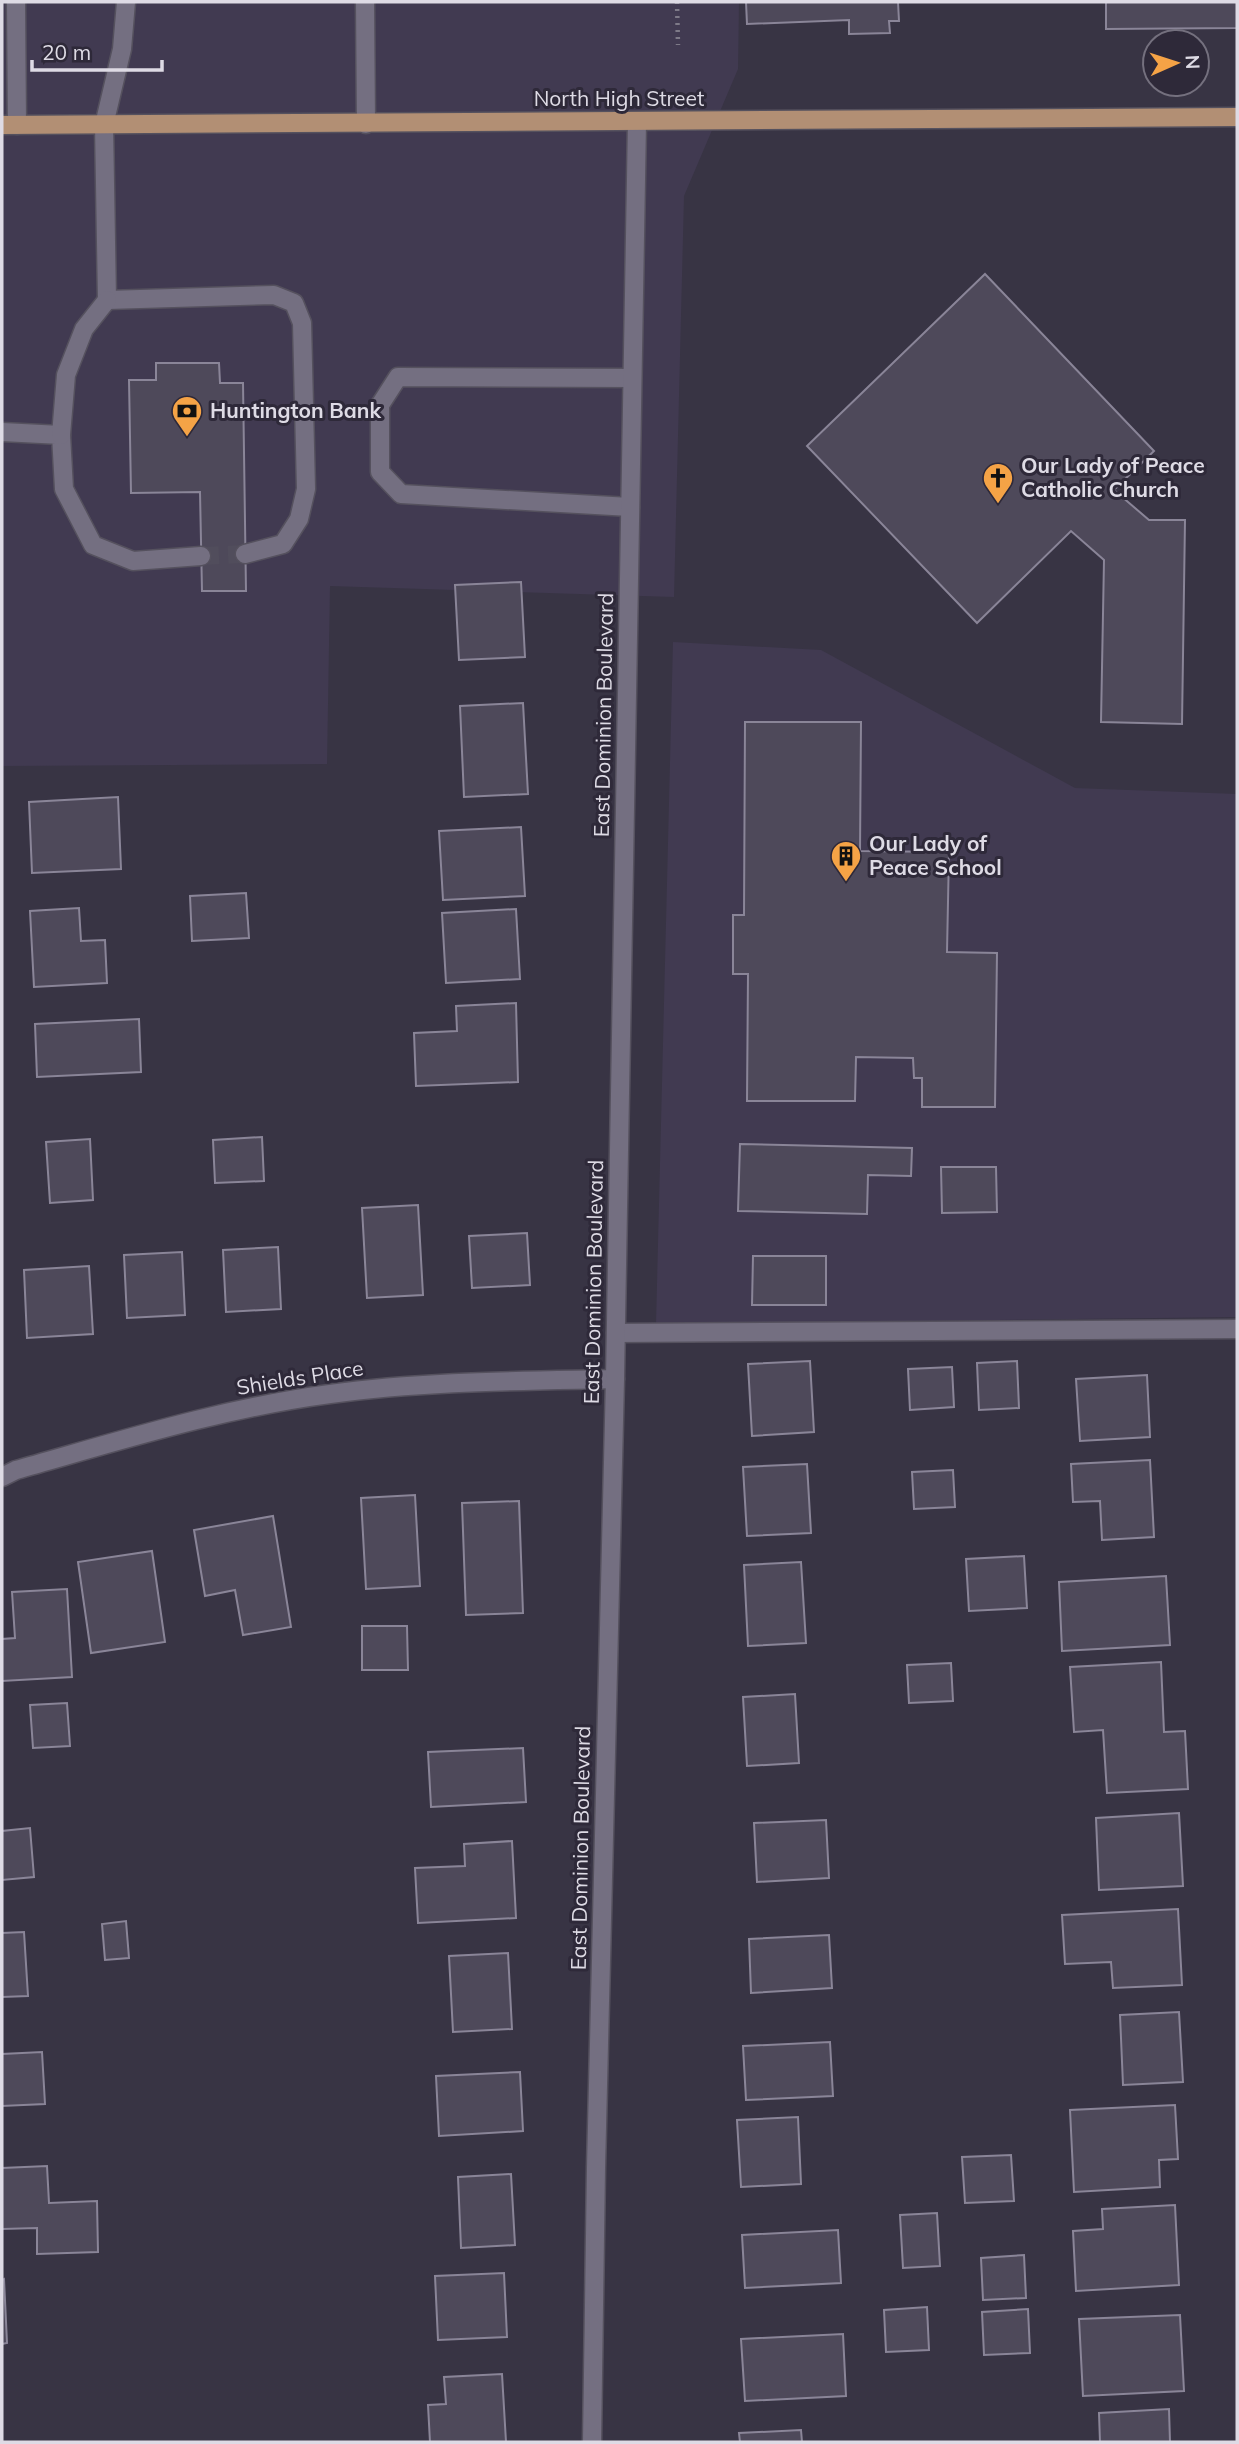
<svg xmlns="http://www.w3.org/2000/svg" width="1239" height="2444" font-family="Mulish,sans-serif">
<rect width="100%" height="100%" fill="#383444"/>
<g fill="#413a51">
<path d="M2,2h737l-1,67 -54,127 -10,401 -344,-11 -3,178 -325,2z"/>
<path d="M673,642l148,8 254,138 162,6v523l-581,7z"/>
</g>
<g fill="#4e495a" stroke="#8a8598" stroke-width="2">
<path d="M746,2h152l1,19h-10l1,12 -41,1v-14l-102,4z"/>
<path d="M1106,2h131v26l-131,1z"/>
<path d="M985,274l169,177 -40,39 35,30h36l-3,204 -81,-2 3,-162 -33,-29 -94,92 -170,-177z"/>
<path d="M156,363h63l1,20h23l3,208h-44l-2,-99 -69,1 -2,-113h27z"/>
<path d="M521,582l4,75 -66,3 -4,-75z"/>
<path d="M523,703l5,91 -64,3 -4,-91z"/>
<path d="M745,722h116l-1,129 89,1 -2,100 50,1 -2,154h-73v-29h-8l-1,-20 -57,-1 -1,44h-108l1,-127h-15v-59h11z"/>
<path d="M118,797l3,72 -89,4 -3,-71z"/>
<path d="M521,827l4,69 -82,4 -4,-69z"/>
<path d="M246,893l3,45 -57,3 -2,-45z"/>
<path d="M79,908l2,33 24,-1 2,43 -73,4 -4,-76z"/>
<path d="M516,909l4,70 -74,4 -4,-70z"/>
<path d="M516,1003l2,79 -102,4 -2,-53 43,-2 -1,-25z"/>
<path d="M139,1019l2,53 -104,5 -2,-53z"/>
<path d="M262,1137l2,44 -49,2 -2,-43z"/>
<path d="M90,1139l3,61 -43,3 -4,-61z"/>
<path d="M740,1144l172,4 -1,28 -43,-1 -1,39 -129,-3z"/>
<path d="M941,1167h55l1,45 -55,1z"/>
<path d="M418,1205l5,90 -56,3 -5,-90z"/>
<path d="M527,1233l3,52 -58,3 -3,-52z"/>
<path d="M278,1247l3,62 -55,3 -3,-62z"/>
<path d="M182,1252l3,63 -58,3 -3,-63z"/>
<path d="M753,1256h73v49h-74z"/>
<path d="M89,1266l4,68 -66,4 -3,-68z"/>
<path d="M810,1361l4,71 -62,4 -4,-72z"/>
<path d="M1017,1361l2,47 -40,2 -2,-47z"/>
<path d="M952,1367l2,40 -44,3 -2,-41z"/>
<path d="M1147,1375l3,62 -70,4 -4,-62z"/>
<path d="M1150,1460l4,77 -52,3 -2,-39 -27,1 -2,-38z"/>
<path d="M807,1464l4,69 -64,3 -4,-69z"/>
<path d="M953,1470l2,37 -41,2 -2,-37z"/>
<path d="M415,1495l5,91 -54,3 -5,-91z"/>
<path d="M519,1501l4,112 -57,2 -4,-112z"/>
<path d="M273,1516l18,111 -48,8 -8,-45 -30,6 -11,-66z"/>
<path d="M152,1551l13,91 -74,11 -13,-91z"/>
<path d="M1024,1556l3,52 -58,3 -3,-52z"/>
<path d="M801,1562l5,81 -58,3 -4,-81z"/>
<path d="M1166,1576l4,69 -108,6 -3,-69z"/>
<path d="M67,1589l5,88 -70,4v-42l13,-1 -3,-46z"/>
<path d="M362,1626h45l1,44h-46z"/>
<path d="M1161,1662l3,70 21,-1 3,58 -81,4 -4,-63 -29,2 -4,-65z"/>
<path d="M951,1663l2,38 -44,2 -2,-38z"/>
<path d="M795,1694l4,69 -52,3 -4,-69z"/>
<path d="M67,1703l3,43 -37,2 -3,-43z"/>
<path d="M523,1748l3,54 -95,5 -3,-55z"/>
<path d="M1179,1813l4,73 -84,4 -3,-72z"/>
<path d="M826,1820l3,58 -72,4 -3,-59z"/>
<path d="M30,1828l4,49 -32,3v-49z"/>
<path d="M512,1841l4,77 -98,5 -3,-55 50,-2 -1,-22z"/>
<path d="M1178,1909l4,76 -69,3 -2,-26 -46,2 -3,-49z"/>
<path d="M126,1921l3,37 -24,2 -3,-36z"/>
<path d="M24,1932l4,64 -26,1v-64z"/>
<path d="M829,1935l3,53 -81,5 -2,-54z"/>
<path d="M508,1953l4,76 -59,3 -4,-76z"/>
<path d="M1179,2012l4,70 -60,3 -3,-70z"/>
<path d="M830,2042l3,54 -87,4 -3,-54z"/>
<path d="M42,2052l3,52 -43,2v-52z"/>
<path d="M520,2072l3,59 -84,5 -3,-60z"/>
<path d="M1175,2105l3,54 -19,1 1,27 -86,5 -4,-82z"/>
<path d="M798,2117l3,67 -60,3 -4,-67z"/>
<path d="M1011,2155l3,46 -49,2 -3,-46z"/>
<path d="M47,2166l2,37 48,-2 1,51 -61,2v-26l-35,1v-61z"/>
<path d="M511,2174l4,71 -54,3 -3,-71z"/>
<path d="M1175,2205l4,80 -103,6 -3,-60 30,-2 -1,-20z"/>
<path d="M937,2213l3,53 -37,2 -3,-53z"/>
<path d="M838,2230l3,53 -96,5 -3,-53z"/>
<path d="M1024,2255l2,43 -43,2 -2,-42z"/>
<path d="M504,2273l3,64 -69,3 -3,-64z"/>
<path d="M4,2279l3,64 -5,1v-64z"/>
<path d="M927,2307l2,43 -43,2 -2,-42z"/>
<path d="M1028,2309l2,44 -46,2 -2,-43z"/>
<path d="M1180,2315l4,76 -101,5 -4,-77z"/>
<path d="M843,2334l3,62 -101,5 -4,-62z"/>
<path d="M502,2374l4,68h-76l-2,-37 18,-1 -2,-27z"/>
<path d="M1169,2409l1,33h-70l-1,-29z"/>
<path d="M801,2430l1,12h-62l-1,-9z"/>
</g>
<g fill="none" stroke-linecap="round" stroke-linejoin="round">
<path stroke="#514d5c" stroke-width="18" stroke-dasharray="18 9" stroke-linecap="butt" d="M201,556l44,-2"/>
<g stroke="#55515e" stroke-width="21">
<g id="minor">
<path d="M16,2l1,123"/>
<path d="M126,2l-4,47 -18,76 3,175 167,-5 20,8 8,20 4,166 -7,30 -16,25 -38,10"/>
<path d="M365,2l1,122"/>
<path d="M2,432l59,3 3,54 29,56 40,16 68,-5"/>
<path d="M61,435l5,-60 18,-46 23,-29"/>
<path d="M630,507l-229,-13 -21,-22v-67l18,-28 234,1"/>
<path d="M616,1333l621,-4"/>
<path d="M2,1477l14,-7c103,-29 207,-62 314,-76 94,-13 190,-13 285,-15"/>
<path d="M592,2442l4,-274 19,-789 22,-1257"/>
</g>
</g>
<g stroke="#55515e" stroke-width="21">
<path id="major" d="M2,125l1235,-8"/>
</g>
<path stroke="#7e7a88" stroke-width="4.5" stroke-dasharray="2 5" stroke-linecap="butt" d="M677,2l1,43"/>
<use href="#minor" stroke="#746f81" stroke-width="18"/>
<use href="#major" stroke="#b28f74" stroke-width="18"/>
</g>
<defs>
<g id="bank-pin" transform="scale(1.575)"><path d="M0 17L-7.5 6A9.5 9.5 0 1 1 7.5 6Z" fill="#f5a346" stroke="#2e2939"/><path d="M-6-4H6V4H-6ZM0-2.3a2.3 2.3 0 1 0 0 4.6a2.3 2.3 0 1 0 0-4.6Z" fill="#111"/></g>
<g id="church-pin" transform="scale(1.575)"><path d="M0 17L-7.5 6A9.5 9.5 0 1 1 7.5 6Z" fill="#f5a346" stroke="#2e2939"/><path d="M-1.2-6h2.4v3.5h3.3v2.4h-3.3V6h-2.4V-.1h-3.3v-2.4h3.3Z" fill="#111"/></g>
<g id="building-pin" transform="scale(1.575)"><path d="M0 17L-7.5 6A9.5 9.5 0 1 1 7.5 6Z" fill="#f5a346" stroke="#2e2939"/><path d="M-4-6H4V6H1V3H-1V6H-4ZM-2.5-4.3h1.7v1.8h-1.7ZM.8-4.3h1.7v1.8H.8ZM-2.5-1h1.7V.8h-1.7ZM.8-1h1.7V.8H.8Z" fill="#111"/></g>
</defs>
<g fill-rule="evenodd">
<use href="#bank-pin" x="187" y="411"/>
<use href="#church-pin" x="998" y="478"/>
<use href="#building-pin" x="846" y="856"/>
</g>
<g text-anchor="middle" stroke-width="6" stroke-linejoin="round" paint-order="stroke">
<g font-size="21" fill="#dedbe5" stroke="#2e2939">
<text x="619" y="106">North High Street</text>
<text transform="translate(604 715) rotate(-89)" y="7">East Dominion Boulevard</text>
<text transform="translate(594 1282) rotate(-89)" y="7">East Dominion Boulevard</text>
<text transform="translate(300 1378) rotate(-9)" y="7">Shields Place</text>
<text transform="translate(581 1848) rotate(-89)" y="7">East Dominion Boulevard</text>
</g>
<g font-size="21" font-weight="bold" fill="#dedbe5" stroke="#2e2939" text-anchor="start">
<text x="210" y="418">Huntington Bank</text>
<text x="1021" y="473">Our Lady of Peace<tspan x="1021" dy="24">Catholic Church</tspan></text>
<text x="869" y="851">Our Lady of<tspan x="869" dy="24">Peace School</tspan></text>
</g>
</g>
<rect width="1239" height="2444" fill="none" stroke="#dedbe5" stroke-width="7"/>
<g transform="translate(1176 63) rotate(87)"><circle r="33" fill="#2e2939" stroke="#74707e" stroke-width="2"/>
<path d="M0-5L12 26L0 18L-12 26Z" fill="#f5a346"/>
<text y="-10" font-size="19" font-weight="bold" text-anchor="middle" fill="#dedbe5">N</text>
</g>
<path d="M32 60v10h130v-10" fill="none" stroke="#dedbe5" stroke-width="3.5"/>
<text x="42" y="60" font-size="21" fill="#dedbe5" stroke="#2e2939" stroke-width="5" paint-order="stroke">20 m</text>
</svg>
